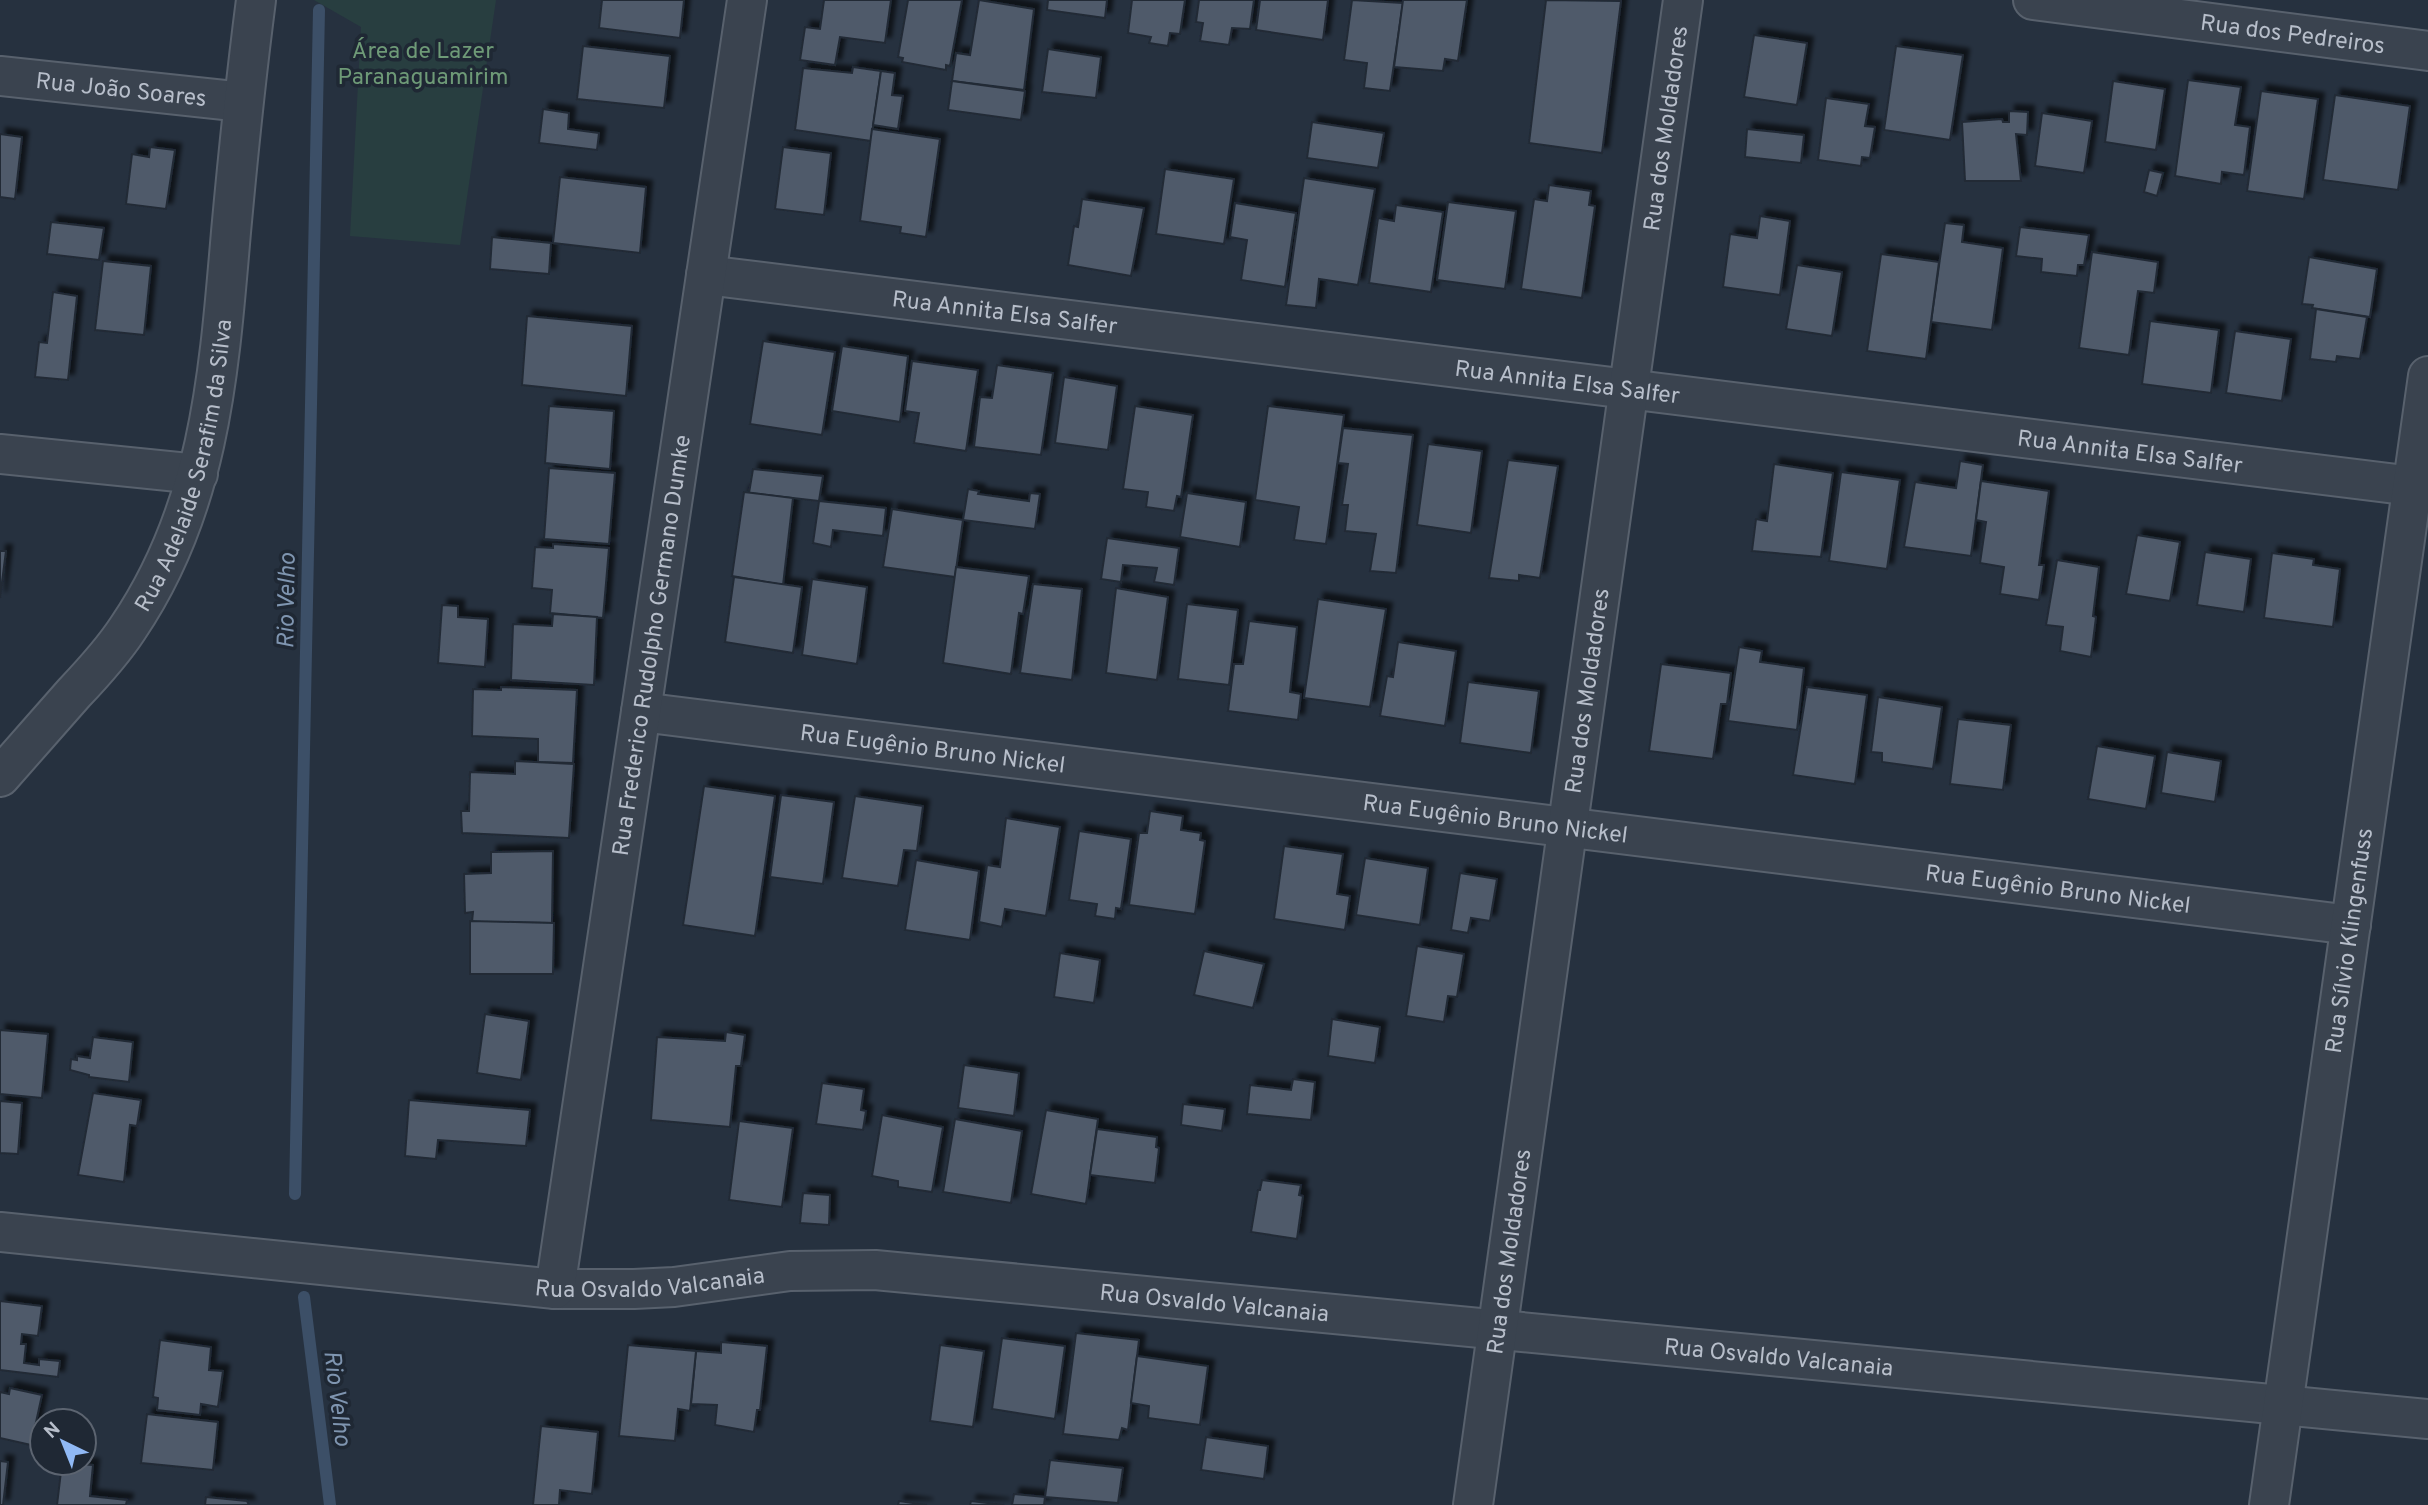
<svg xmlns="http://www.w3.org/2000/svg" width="2428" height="1505" font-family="Overpass,sans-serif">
<defs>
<filter id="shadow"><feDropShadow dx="6" dy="-6" stdDeviation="2" flood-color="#0009"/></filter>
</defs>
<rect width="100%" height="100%" fill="#26313f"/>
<path fill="#283e40" d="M314,0h182l-36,245 -110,-9 11,-209z"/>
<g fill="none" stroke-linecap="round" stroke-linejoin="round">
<g stroke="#3c4f67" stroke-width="12">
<path d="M295,1194l24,-1184"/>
<path d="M304,1297l26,208"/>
</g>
</g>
<g fill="#4f5a6a" stroke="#212a36" stroke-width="2" filter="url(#shadow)">
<path d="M602,0h82l-4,38 -81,-10z"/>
<path d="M824,0h67l-6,43 -45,-6 -5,28 -35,-5 5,-33 15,2z"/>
<path d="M908,0h54l-12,66 -4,-1v5l-44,-8 1,-4 -5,-1z"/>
<path d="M979,0l55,9 -10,81 -72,-9 4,-28 14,2z"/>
<path d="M1048,0h59l-2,18 -58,-8z"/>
<path d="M1132,0h53l-5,34 -10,-1 -2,13 -19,-3 2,-6 -23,-4z"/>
<path d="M1199,0h55l-4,29 -18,-1 -3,17 -29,-4 3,-18 -7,-1z"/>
<path d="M1260,0h68l-5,40 -67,-10z"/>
<path d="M1352,0l51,3 -13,88 -26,-3 3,-25 -23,-3z"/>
<path d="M1403,0h64l-9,61 -13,-2 -2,12 -49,-4z"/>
<path d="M1546,0l75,1 -19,152 -73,-10z"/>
<path d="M1754,35l53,8 -10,62 -53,-8z"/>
<path d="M583,46l87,10 -6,52 -87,-9z"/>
<path d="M1896,46l67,9 -13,85 -66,-10z"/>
<path d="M1048,49l53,8 -5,41 -54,-6z"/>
<path d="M853,67l28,4 -10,70 -76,-11 8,-62 49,5z"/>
<path d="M881,71l14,2 -3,22 11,1 -5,33 -25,-4z"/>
<path d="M2188,80l53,7 -6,38 15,2 -6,48 -22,-3 -1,12 -46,-8z"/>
<path d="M952,81l73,10 -4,29 -73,-10z"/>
<path d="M2113,81l52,8 -9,61 -51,-8z"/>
<path d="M2261,91l57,8 -14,100 -57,-8z"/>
<path d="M2335,95l75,11 -12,84 -75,-10z"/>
<path d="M1826,98l43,6 -4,22 10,1 -5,31 -8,-1 -1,9 -43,-6z"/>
<path d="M543,109l26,4 -1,16 31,4 -2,17 -58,-7z"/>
<path d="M2009,111l19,1 -1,23 -11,-1 5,47h-56l-3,-59 40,-3 1,3h6z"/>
<path d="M2042,113l50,8 -8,52 -49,-7z"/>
<path d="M1312,122l72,11 -6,35 -71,-10z"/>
<path d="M872,129l68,10 -14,98 -26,-4 1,-6 -41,-6z"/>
<path d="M1747,129l57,6 -3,28 -56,-6z"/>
<path d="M0,134l22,3 -7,62 -15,-2z"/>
<path d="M150,147l25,3 -9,59 -40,-5 6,-50 17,3z"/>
<path d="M783,147l48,6 -7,62 -49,-6z"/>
<path d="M1165,169l69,10 -10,65 -68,-10z"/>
<path d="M2149,170l14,3 -6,23 -13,-4z"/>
<path d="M560,177l86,10 -6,66 -87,-10z"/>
<path d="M1304,178l71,11 -17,96 -39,-6 -3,29 -30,-3z"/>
<path d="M1549,185l42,6 -2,14 6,1 -13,92 -61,-9 13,-90 13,2z"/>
<path d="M1082,199l62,9 -13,68 -63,-11 6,-39 4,1z"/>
<path d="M1448,202l68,9 -11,78 -68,-9z"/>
<path d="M1235,203l61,10 -11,74 -44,-7 6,-40 -17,-3z"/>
<path d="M1396,205l47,7 -12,80 -62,-9 9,-65 16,3z"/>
<path d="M1760,216l30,5 -10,74 -57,-8 7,-53 27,4z"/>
<path d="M51,222l53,6 -5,32 -52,-6z"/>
<path d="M1945,223l19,2 -2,17 41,6 -11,82 -61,-8z"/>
<path d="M2020,227l69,8 -5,30h-6l-1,11 -36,-4 1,-13 -26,-3z"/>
<path d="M492,237l59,6 -2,31 -59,-5z"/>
<path d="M2092,252l66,10 -4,31 -16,-2 -9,64 -50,-7z"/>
<path d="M1881,254l58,8 -13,97 -59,-8z"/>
<path d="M2309,257l68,12 -7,48 -58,-9 1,-3 -11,-1z"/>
<path d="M103,261l48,5 -7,69 -49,-5z"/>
<path d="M1797,265l45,7 -10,64 -46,-7z"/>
<path d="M53,292l24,4 -9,84 -33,-3 4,-35 8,1z"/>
<path d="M2316,309l51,8 -7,42 -23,-3 -1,6 -26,-3z"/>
<path d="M527,316l105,10 -6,70 -104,-11z"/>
<path d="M2150,321l69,9 -8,63 -69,-9z"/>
<path d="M2235,331l56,8 -9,62 -56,-8z"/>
<path d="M763,341l72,11 -13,83 -72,-11z"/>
<path d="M842,346l66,10 -8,66 -68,-11z"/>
<path d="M912,361l66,9 -12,81 -52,-8 5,-30 -14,-2z"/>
<path d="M997,365l56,8 -12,82 -67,-8 6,-50 12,1z"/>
<path d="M1064,377l53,9 -9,64 -53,-7z"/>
<path d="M549,406l65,5 -4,58 -65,-6z"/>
<path d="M1135,406l58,9 -12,82 -4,-1 -3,15 -28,-4 2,-15 -25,-3z"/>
<path d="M1268,406l76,9 -18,129 -32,-4 5,-33 -44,-7z"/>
<path d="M1343,428l70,7 -17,138 -26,-2 6,-37 -31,-3 3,-26h-6l6,-41 -10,-1z"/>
<path d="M1428,444l54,7 -11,82 -54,-8z"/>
<path d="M1508,460l50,6 -18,112 -21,-3v6l-30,-3z"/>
<path d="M1960,461l23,4 -12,91 -67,-9 11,-65 41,6z"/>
<path d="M1774,464l59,9 -12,84 -69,-6 4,-32 11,2z"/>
<path d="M549,468l66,5 -6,71 -65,-5z"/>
<path d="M753,469l70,7 -4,25 -70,-8z"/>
<path d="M1841,472l59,8 -13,89 -58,-8z"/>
<path d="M1981,481l68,10 -10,74h5l-5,35 -39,-6 4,-27 -24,-4 6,-41 -10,-2z"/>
<path d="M968,489l11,2 -1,3 51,7 1,-8 10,1 -5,35 -72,-9z"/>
<path d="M744,492l49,6 -10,87 -51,-9z"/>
<path d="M1187,493l59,9 -6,45 -60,-10z"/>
<path d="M819,501l67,7 -3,28 -50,-6 -2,17 -18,-4z"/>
<path d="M892,509l71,11 -8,57 -72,-10z"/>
<path d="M2137,535l43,7 -10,59 -44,-7z"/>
<path d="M1107,538l72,10 -5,37 -20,-3 3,-14 -34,-3 -2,17 -20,-3z"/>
<path d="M553,544l56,4 -6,70 -53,-5 2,-23 -20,-2 3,-41 18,1z"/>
<path d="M0,551h6l-6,47z"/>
<path d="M2205,552l46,7 -7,53 -47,-7z"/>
<path d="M2272,553l42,6 -1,6 27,4 -7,58 -69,-9z"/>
<path d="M2057,560l42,7 -6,49 3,1 -5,40 -31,-6 3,-24 -17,-2z"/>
<path d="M956,567l73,9 -6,38 -4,-1 -8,61 -68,-11z"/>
<path d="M734,577l68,10 -9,66 -68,-11z"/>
<path d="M812,579l55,8 -10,77 -55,-9z"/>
<path d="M1033,584l49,5 -10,91 -52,-7z"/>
<path d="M1116,588l52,9 -11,83 -51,-7z"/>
<path d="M1318,599l68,10 -16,98 -66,-9z"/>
<path d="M1187,604l51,6 -9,75 -51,-6z"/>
<path d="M442,605l16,1v11l30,2 -3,48 -47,-4z"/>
<path d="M553,614l44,3 -3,68 -83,-5 2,-56 39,2z"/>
<path d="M1249,621l48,6 -7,65 11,2 -3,26 -70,-9 6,-47h9z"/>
<path d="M1398,642l58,9 -11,75 -65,-10 7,-40 6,1z"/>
<path d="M1739,647l23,4 -2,11 44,6 -7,62 -69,-9z"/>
<path d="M1661,664l70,9 -4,31h-6l-8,55 -64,-8z"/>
<path d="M1468,682l71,9 -8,62 -71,-10z"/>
<path d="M501,687l76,3 -4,73 -35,-1v-23l-66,-3 1,-47 28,1z"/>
<path d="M1807,687l60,8 -12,89 -62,-9z"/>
<path d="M1878,697l64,10 -9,62 -51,-7v-9l-11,-1z"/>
<path d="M1958,719l53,6 -8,65 -53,-6z"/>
<path d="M2097,746l58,10 -9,53 -58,-10z"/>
<path d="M2167,752l54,9 -6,41 -54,-9z"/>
<path d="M515,761l59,3 -5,74 -107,-5 -1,-22h8l1,-39 45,2z"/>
<path d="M704,786l71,10 -20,140 -72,-11z"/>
<path d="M781,795l53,7 -11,82 -53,-7z"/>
<path d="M855,796l68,10 -6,45 -13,-1 -6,36 -56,-8z"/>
<path d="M1150,811l33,5 -2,14 20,3 -1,7 5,1 -10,73 -66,-9 10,-72h8z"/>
<path d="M1006,818l54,9 -14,89 -41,-7 -3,18 -23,-5 8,-57 13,2z"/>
<path d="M1079,831l52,8 -10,70 -5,-1 -1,11 -20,-3 2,-12 -28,-4z"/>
<path d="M1284,846l59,8 -6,40 13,2 -5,34 -71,-11z"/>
<path d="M553,851l-1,72 -80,-1 1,-10 -8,1 -1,-39 27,-1v-21z"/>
<path d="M1365,858l63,10 -8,57 -64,-10z"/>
<path d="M916,860l63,11 -9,69 -65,-10z"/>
<path d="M1460,873l37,6 -7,42 -19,-3 -3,15 -17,-3z"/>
<path d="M470,921l84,2 -1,51h-83z"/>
<path d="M1417,946l47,8 -7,43 -9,-1 -4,26 -38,-6z"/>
<path d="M1204,951l60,13 -11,44 -59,-13z"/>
<path d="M1060,953l40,7 -6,43 -40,-6z"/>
<path d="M485,1014l44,7 -8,59 -44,-7z"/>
<path d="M1332,1019l48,8 -5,36 -47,-7z"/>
<path d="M0,1030l48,4 -6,64 -42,-4z"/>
<path d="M726,1032l19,3 -4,31h-5l-6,61 -79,-7 6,-83 68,4z"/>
<path d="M93,1037l40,5 -4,40 -40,-5v-2l-19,-5 1,-11 6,1v-4l13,2z"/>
<path d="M964,1065l55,8 -5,43 -56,-8z"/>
<path d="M1293,1079l22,3 -4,38 -64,-6 3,-29 41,5z"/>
<path d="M822,1083l42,6 -3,21 5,1 -3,19 -47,-6z"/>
<path d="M93,1093l48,7 -4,26 -7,-1 -6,57 -46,-7z"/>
<path d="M409,1100l121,10 -4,36 -88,-6 -2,19 -31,-3z"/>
<path d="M0,1101l22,2 -4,51 -18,-1z"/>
<path d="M1183,1104l42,5 -3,22 -41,-6z"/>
<path d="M1046,1110l52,9 -12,85 -55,-10z"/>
<path d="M882,1115l61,12 -11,65 -34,-5v-6l-26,-5z"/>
<path d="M955,1119l67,12 -11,72 -68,-11z"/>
<path d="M739,1121l54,7 -11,79 -53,-7z"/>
<path d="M1097,1129l60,8 -1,10 3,1 -4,35 -65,-8z"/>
<path d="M1262,1180l39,5 -2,10 4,1 -6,43 -46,-7 7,-42h2z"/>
<path d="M803,1193l27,2 -1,30 -29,-2z"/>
<path d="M0,1301l42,5 -4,30 -16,-2 -1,10h5l-2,19 15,2v-6l21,2 -2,16 -58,-7z"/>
<path d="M1076,1333l63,7 -11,90 -6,-2 -3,12 -56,-6z"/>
<path d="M1002,1338l63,8 -10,73 -63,-10z"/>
<path d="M160,1340l51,7 -2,23 14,1 -5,36 -17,-3 -1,11 -43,-5 1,-12 -5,-1z"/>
<path d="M721,1342l46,4 -7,64h-3l-3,22 -39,-7 2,-20 -26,-1 5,-53 25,2z"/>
<path d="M628,1345l68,6 -6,60 -12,-2 -3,32 -56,-5z"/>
<path d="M940,1345l44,6 -11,76 -43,-6z"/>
<path d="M1137,1356l71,10 -8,59 -52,-7 1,-12 -18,-3z"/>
<path d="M10,1388l32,7 -11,50 -31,-7v-46l9,2z"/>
<path d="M147,1414l71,8 -5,48 -72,-7z"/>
<path d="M541,1426l57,6 -6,62 -32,-4 -1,15h-26z"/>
<path d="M1206,1437l62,9 -4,33 -63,-9z"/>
<path d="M1050,1460l73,8 -5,35 -73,-6z"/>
<path d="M0,1461l8,1 -5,43h-3z"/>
<path d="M62,1463l31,2 -3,31 37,4 -1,5h-69z"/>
<path d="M1014,1494l31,3 -1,8h-32z"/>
<path d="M206,1497l41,4 2,4h-44z"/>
<path d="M899,1501l28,4h-29z"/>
<path d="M971,1501l33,4h-34z"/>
</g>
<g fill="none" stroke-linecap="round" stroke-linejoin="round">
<g stroke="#58616d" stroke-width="42">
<g id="minor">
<path id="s1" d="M2033,0l395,51"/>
<path id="s2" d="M0,76l243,26"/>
<path id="s3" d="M706,275l1722,213"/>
<path d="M0,454l198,20"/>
<path id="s4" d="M641,712l1710,213"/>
<path id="s5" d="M0,777c25,-28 49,-56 74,-84 19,-20 39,-42 54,-65 82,-121 91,-255 103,-396 7,-77 15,-155 25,-232"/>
<path id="s6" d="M0,1232l555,57h79l40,-2 116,-16 85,-1 1553,149"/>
<path id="s7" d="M555,1289l192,-1289"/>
<path id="s8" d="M1473,1505l210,-1505"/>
<path id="s9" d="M2269,1505l159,-1129"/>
</g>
</g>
<use href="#minor" stroke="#3a434f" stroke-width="38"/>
</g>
<g text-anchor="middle" stroke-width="7" stroke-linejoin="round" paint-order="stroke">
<g font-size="23" fill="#b7beca" stroke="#1f2834">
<text dy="8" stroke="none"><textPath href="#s1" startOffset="262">Rua dos Pedreiros</textPath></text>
<text dy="8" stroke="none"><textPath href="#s2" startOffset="122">Rua João Soares</textPath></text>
<text dy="8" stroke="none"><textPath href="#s8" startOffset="1390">Rua dos Moldadores</textPath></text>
<text dy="8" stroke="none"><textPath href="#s3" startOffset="301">Rua Annita Elsa Salfer</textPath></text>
<text dy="8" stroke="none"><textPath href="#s3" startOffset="868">Rua Annita Elsa Salfer</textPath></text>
<text dy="8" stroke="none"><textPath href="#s3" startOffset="1435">Rua Annita Elsa Salfer</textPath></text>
<text dy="8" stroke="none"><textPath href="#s5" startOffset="371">Rua Adelaide Serafim da Silva</textPath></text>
<text dy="8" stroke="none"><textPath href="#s7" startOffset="651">Rua Frederico Rudolpho Germano Dumke</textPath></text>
<text dy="8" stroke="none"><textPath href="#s8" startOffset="822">Rua dos Moldadores</textPath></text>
<text dy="8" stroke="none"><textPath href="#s4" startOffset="294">Rua Eugênio Bruno Nickel</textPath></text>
<text dy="8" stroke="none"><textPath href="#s4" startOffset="861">Rua Eugênio Bruno Nickel</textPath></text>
<text dy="8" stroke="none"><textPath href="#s4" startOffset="1428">Rua Eugênio Bruno Nickel</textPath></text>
<text dy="8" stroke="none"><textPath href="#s9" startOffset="570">Rua Sílvio Klingenfuss</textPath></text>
<text dy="8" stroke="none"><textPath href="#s8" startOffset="256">Rua dos Moldadores</textPath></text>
<text dy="8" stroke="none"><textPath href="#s6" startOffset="653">Rua Osvaldo Valcanaia</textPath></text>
<text dy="8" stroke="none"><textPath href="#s6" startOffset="1220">Rua Osvaldo Valcanaia</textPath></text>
<text dy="8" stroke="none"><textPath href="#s6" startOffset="1787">Rua Osvaldo Valcanaia</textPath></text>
</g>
<g font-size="23" fill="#6e9a77" stroke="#1f2834">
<text x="423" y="58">Área de Lazer<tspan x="423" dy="26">Paranaguamirim</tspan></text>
</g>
<g font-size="24" font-style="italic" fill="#7f95b0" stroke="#1f2834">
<text transform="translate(286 601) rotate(-89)" y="8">Rio Velho</text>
<text transform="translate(338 1398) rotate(83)" y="8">Rio Velho</text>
</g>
</g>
<g transform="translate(63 1442) rotate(317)"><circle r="33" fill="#1f2834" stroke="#5c6470" stroke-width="2"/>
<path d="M0-5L12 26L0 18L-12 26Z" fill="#90b9f5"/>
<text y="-10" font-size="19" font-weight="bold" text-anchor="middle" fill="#b7beca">N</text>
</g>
</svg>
